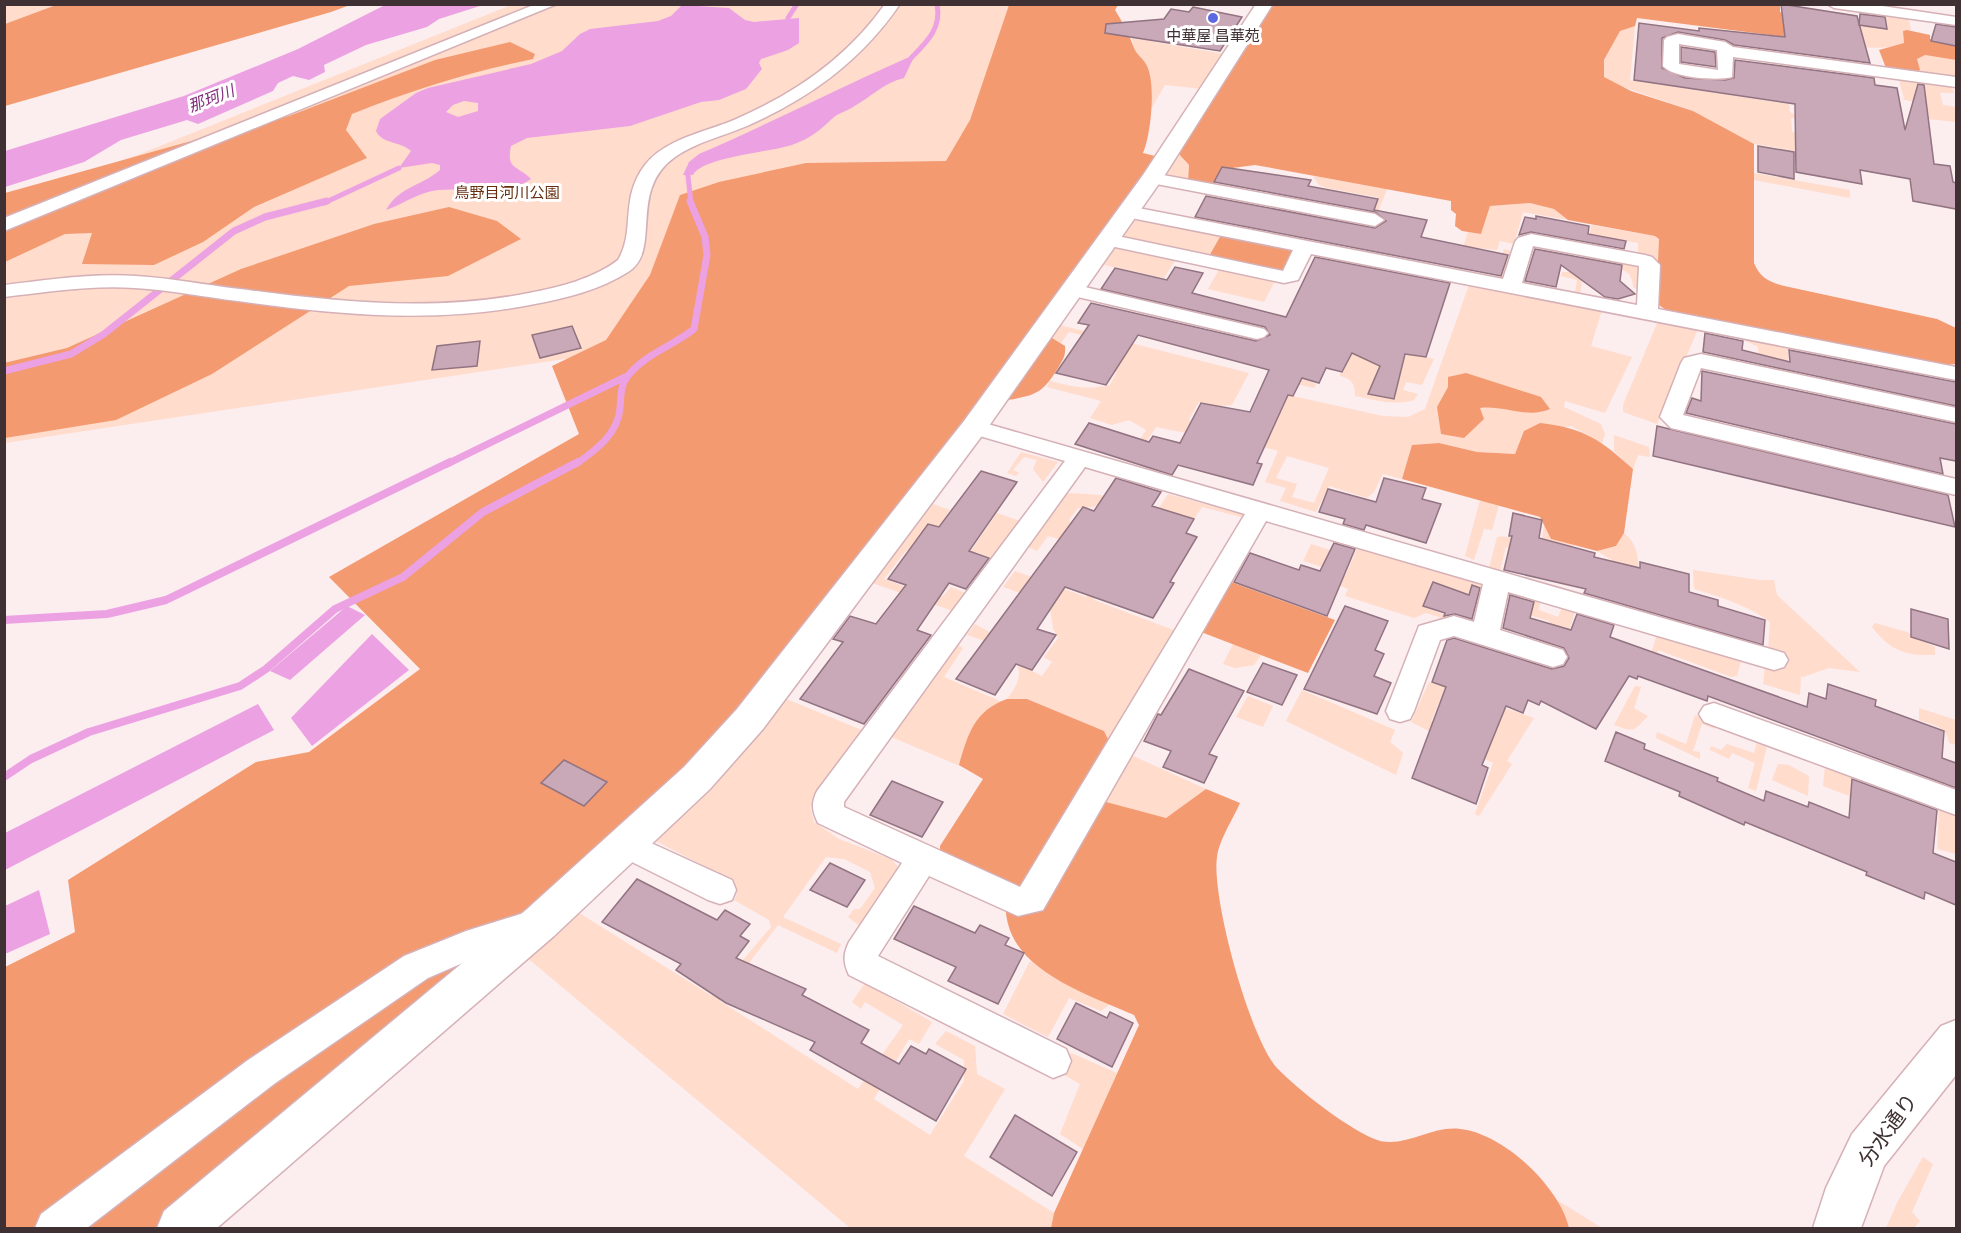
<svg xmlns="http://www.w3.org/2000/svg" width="1961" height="1233" font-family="'Titillium Web','Noto Sans JP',sans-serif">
<rect width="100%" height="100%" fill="#fcedef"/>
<g fill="#ffdccc" fill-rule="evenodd">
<path d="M5,5h51l-51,19z"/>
<path d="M511,5h508l-68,159 -289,113 -57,76 -600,90 -1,-241 136,-48z"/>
<path d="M1884,14l24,3 3,12 -8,3 1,11c-38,15 -84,-11 -126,0l-2,-8 18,2 -2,-21 94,13z"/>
<path d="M1123,23l31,19 71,12 -23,35 -37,-4 -14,24c-1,-21 0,-45 -17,-59l-2,-12z"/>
<path d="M1635,26l-5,54 32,5 2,-15 32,4v4l-18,-3 -1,12 112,17 1,9 34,5h-33l1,14 54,8 16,22 -108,-18 -61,-33 -81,-28 -8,-6v-16l16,-31z"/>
<path d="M1925,55l31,5v18l-41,-6 2,-13z"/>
<path d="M1898,77l53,7 3,9h-14l3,12 13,2v15l-28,-3 3,11 -10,-1 -3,-14 11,1 -3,-11 -24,-6 2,-1z"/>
<path d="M1177,152l12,13 -1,16 -19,-4 -4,-4z"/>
<path d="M1754,173l96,17v8l-96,-18z"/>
<path d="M1313,176l74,13 -9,23 -4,-1 5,-11 -3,-3 -50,-9 -7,-3z"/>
<path d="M1530,203l24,6 14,11 -45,-8 -9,32 -14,-3 -3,9 -27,-3 -8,22 30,8 5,-1 7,-27 9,3 -7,27 -8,1 -43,-8 13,-40 13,2 9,-28z"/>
<path d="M1142,220l79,15 -13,21 -79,-16 -6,-4 8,-15z"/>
<path d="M1591,225l64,11 4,3 -1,24 -18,-7 -2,-4v-9l-48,-9z"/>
<path d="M1122,247l54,12 -12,19 -60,-13 11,-17z"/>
<path d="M1584,253l51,9 8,5 -2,24 -8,-4c-1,-28 -31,-16 -50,-14l-3,21 -5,-1 2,-13 -16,-4 1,-4h19z"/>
<path d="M1220,268l56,11 -12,23 -56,-13z"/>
<path d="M1470,282l132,28 -11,36 41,11 -27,56 -40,-12 -1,6 37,17 4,10 -3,9 -31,-17 -48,8 -8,20 -38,-2 -38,-9 -26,2 -11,34 -19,-5 -9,18 -7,6 -38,-12 -13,26 -36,-11 6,-13 -21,-6 13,-31c-40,-12 -82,-15 -122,-24l-13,20 -6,-3 9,-14 -17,-10 -17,5 -22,-7 11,-17 -54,-14 3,-6c25,6 35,9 60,4l6,-12 -9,-32 -38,-9 -8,11 -12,-7 11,-11 189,48 -17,32 -12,1 -21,-4 -10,17 2,3 76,19 21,-46 95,21 25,1 17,-8zM1287,456l42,12 -15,35 -22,-6 5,-13 -21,-6z"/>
<path d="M1658,321l41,6 -42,97 -34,-12v-7z"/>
<path d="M1745,336l90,18v2l-47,-8 1,26 -30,-6 -1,-21 -12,-6z"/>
<path d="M1334,339l72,17 4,-3 24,6 -12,26 -16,-3 -3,8 15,4 -4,6c-20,6 -39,0 -59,-4 0,-13 -3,-17 -15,-20l2,-14 -9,-5 -30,20 13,7 -2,4 -22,-5z"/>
<path d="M1614,435l35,12 1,10 -12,-2 -5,14 -19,-18z"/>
<path d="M1021,452l37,10 -15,20 -10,-13 4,-9 -13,-3 -11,13 6,3 -3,3 -9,-3z"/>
<path d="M1070,493l30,2 43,14 -43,-6 -6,4 -16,1 -9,12 8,9 52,18 -35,53 82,31 -67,110 -5,-10 -77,-32h-20c32,-39 -6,-53 -40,-64l8,-11 54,30 -7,12 20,10 10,-14 -8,-5 14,-19 -5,-10 -3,-20 -10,-8 -37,-13 12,-16 71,26 16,-21 -40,-36 -14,-4 -11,15 -9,-4 36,-52z"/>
<path d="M1168,494l74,20 3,4 -43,-11 -8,12 -35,-11z"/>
<path d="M1480,500l19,5 -7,25 -8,-1 -10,31 -9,-4z"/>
<path d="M930,503l20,7 -18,27 39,14 26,-38 26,9 -28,37 -20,-7 -15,20 -49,-24 -6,4 -21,27 53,19 6,-2 8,-9 15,6 -13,18 -84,-29z"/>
<path d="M1544,524l7,15 22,6 -5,18 -62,-16 -6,24 -11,-3 8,-31c16,-3 30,10 45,4z"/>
<path d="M1624,533c24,19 11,52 7,79l-12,-4 -2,-42 -5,-6 -15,-9 19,-5z"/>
<path d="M1311,544l19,6 -8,17 -19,-6z"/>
<path d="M1359,544l115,37 10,6 -9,37 -6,3 -43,-14 -12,5 -69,-22 3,-7 -25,-11 4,-9 19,5zM1433,583l24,8 7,12 11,4 -7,18 -45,-19z"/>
<path d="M1693,570l66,10h15l3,15 83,77 -31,-4 -26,9 -4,-1 2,2 -1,17 -37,-11 2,-17 15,3 1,-16 -13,-3 2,-29c-23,-17 -49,-25 -76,-33z"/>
<path d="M1510,589l31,9 -2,12 19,7 5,-12 13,3 -14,47 -26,-8 1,-6 10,1 5,-16 -3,-5 -20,-6 -13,-16 -9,2 -4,7 -1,-16z"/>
<path d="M1875,623l32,9 28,15v8c-30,1 -44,-4 -63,-28z"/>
<path d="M1657,634l85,23 -5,19 -6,1 -73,-27 -5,12 -4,-1z"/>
<path d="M1233,644l28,11 -7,10 -19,3 -12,-4z"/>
<path d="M958,645l5,3 -19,29 72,31 -42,64 -85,-36z"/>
<path d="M1429,682l105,36 -27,43 5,3 -33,52 -4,-2 18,-51 -82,-41zM1441,698l59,23 -43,11 -26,-11z"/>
<path d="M1635,686l6,1 -7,21 14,8c-15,15 -12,17 -34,9z"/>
<path d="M1302,690l93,40 -5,12 13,11 -7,22 -110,-54z"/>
<path d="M1248,696l25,10 -10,21 -27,-10z"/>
<path d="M784,698l80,33 -54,76 4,15 25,17 52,20 9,10 -39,58 -13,-10 6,-8h6l15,-21 -5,-16 -26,-13 -18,-2 -43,60 58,27 -4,9 -59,-28 -58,76 138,88 45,-64 -38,-23 -4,7 -9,-7 13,-19 67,39 -13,22 -10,-5 -35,60 56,36 34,-54v-21l-29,-16 11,-13 29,15 2,28 28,15 -41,67 90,57 -3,15h-201l-325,-272 51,-45 136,85 59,-69 -2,-7 -35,-20 3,-6 -8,-4 6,-8 -83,-43z"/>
<path d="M1919,708l37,12v25l-7,-2c-2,-17 -16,-18 -30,-23z"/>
<path d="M1695,715l22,8 -2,6 -13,-5 -9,27 7,1v7l-44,-21 1,-6 29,12z"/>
<path d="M1757,742l10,4 -11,45 -8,-3 7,-25 -23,-10 -3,6 -19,-9 1,-4 10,4 6,-6 27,9z"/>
<path d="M1131,755l75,34 -40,29 -63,-15z"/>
<path d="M1778,764l11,1 20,11 -1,20 -36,-16z"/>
<path d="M1825,766l28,10 -3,29 -1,-9 -26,-10z"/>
<path d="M1939,806l17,7v41l-19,-5z"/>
<path d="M1030,961l24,17 56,26 -9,7 -32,-13 -21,39 -45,-23z"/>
<path d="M1071,1053l46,20 -34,76 -23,-15 20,-50 -19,-11z"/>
<path d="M1923,1157l10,7 -21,48 8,9 -6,7h-28l12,-27z"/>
<path d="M1557,1200l45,28h-33z"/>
</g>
<g fill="#f49a70">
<path d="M56,5v-1l294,1 -19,7 -326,94v-82z"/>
<path d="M1009,5h109l-3,5c8,13 14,24 19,38 2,6 10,11 13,18 9,18 4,69 -4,87l12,3 2,3 -108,177 16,10c1,9 -2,14 -7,22 -17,28 -24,27 -55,33l-261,314 -202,198 -384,315h-151v-261l70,-35 -7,-52 188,-118 53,-10 111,-83 -91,-92 250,-143 -27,-68 54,-26 44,-65 30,-80 39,-13 87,-19 140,-2 24,-41z"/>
<path d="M1270,5h510v7l12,4 2,22 -157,-20 -2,8 -15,5 -16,29v17l27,14 62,20 61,33v119c7,17 18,20 35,24l148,32 19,9v36l-14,1 -276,-55 -10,-7 3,-64 -4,-3 -87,-16 -14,-11 -24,-6 -40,3 -9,28 -19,-3 -7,-5 1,-12 -5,-4v-9l-196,-36 -30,4 -14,16 -23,-4 1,-16 -12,-13z"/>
<path d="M1907,30l23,5v4l26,6v15l-31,-5 -8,4 3,11 -5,2 -29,-4 -7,-18 25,-7 -1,-12z"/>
<path d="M510,42l25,12 -2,5c-63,13 -121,31 -181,55l-6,16 21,28 -113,49 -51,35 -49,23 -72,-1 10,-31 -27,1 -60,28v-69l197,-55 87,-22 146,-56z"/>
<path d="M449,207l48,14 24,18 -73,37 -99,10 -137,88 -96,46 -111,18 -1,-75 63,-15 174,-79 133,-45z"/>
<path d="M1221,235l68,13 6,4 -8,17 -8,2 -70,-15z"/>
<path d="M1466,373l75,24 9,12c-23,10 -46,-4 -70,-1l4,11 -20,19 -23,-4 -4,-27 11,-20v-10z"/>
<path d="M1540,423c44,5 61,17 93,46l-9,64 -8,13 -19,5 -46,-12 -11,-22 -138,-38 10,-34 27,-2 38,9 38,2 9,-23z"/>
<path d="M1231,582l104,38 -27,53 -107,-41z"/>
<path d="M1007,699h20l77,32 5,10 -33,53 90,24 40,-29 34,14c-7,16 -21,37 -23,54 -6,40 33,182 60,211 21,22 68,58 95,70 29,14 58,-13 88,-9 43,4 100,58 109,99h-518l3,-15 85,-188 -5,-10c-42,-19 -113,-41 -126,-91 -3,-12 -3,-25 -4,-37l-64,-33v-8l43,-67 -24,-14c9,-31 15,-54 48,-66z"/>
</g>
<g fill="#eca1e3" fill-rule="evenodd">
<path d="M385,5h98l-44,14 -12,8 -61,18 -42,20 1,7 -16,8 -16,-4 -15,7 -5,8 -75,33 -11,-4 -66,20 -37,22 -79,25v-36l179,-55 114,-47z"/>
<path d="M682,5l47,3 16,12 9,2 45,-4v25l-11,7 -27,9 -2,4 3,6 -16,20 -27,11 -18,2 -71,24 -103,12 -16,8c-5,24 6,19 20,33 -27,19 -62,8 -93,11 -20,2 -34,14 -52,20 14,-24 34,-23 54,-40v-5l-8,-2 -33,5 12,-17c-11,-10 -29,-7 -35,-20l4,-12 36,-26 12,-5 103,-24 31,-13 18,-17 10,-5 68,-8 13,-5zM464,101l14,2v8l-20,6 -12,-5 7,-7z"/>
<path d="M907,58l6,1 -9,19c-21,5 -33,19 -51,29 -6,4 -15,6 -20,11 -14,13 -22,20 -41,27 -21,7 -90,12 -99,30h-10l6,-13 10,-8c70,-30 139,-66 208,-96z"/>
<path d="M347,606l18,9 -75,65 -20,-9z"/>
<path d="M372,634l37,36 -97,76 -21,-28z"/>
<path d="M258,704l16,26 -269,140v-37z"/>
<path d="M39,890l11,44 -45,20v-48z"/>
</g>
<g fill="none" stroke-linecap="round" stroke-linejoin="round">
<g stroke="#eca1e3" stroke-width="5">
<path d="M788,18l9,-14"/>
<path d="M910,59c16,-16 32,-30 27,-55"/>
<path d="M688,176l3,27"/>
<path d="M324,203l75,-35"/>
</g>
<g stroke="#eca1e3" stroke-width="7">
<path d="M4,371l67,-17 33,-20 130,-103 31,-14 62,-16"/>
<path d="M447,464l178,-87"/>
<path d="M576,464c20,-14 42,-30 44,-56 1,-11 0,-22 7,-31 16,-22 46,-31 67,-48l13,-74 -2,-18 -15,-36"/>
</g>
<g stroke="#eca1e3" stroke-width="8">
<path d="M4,620l103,-6 59,-14 284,-138"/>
<path d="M4,777l27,-18 58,-27 151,-46 26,-17 69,-60 68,-32 80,-65 95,-50"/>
</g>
</g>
<g fill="#c9a8b7" stroke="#917381" stroke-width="1.5">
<path d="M1781,4l76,12 13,47 -136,-18 -9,-5 -47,-8 -16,6v30l23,10 40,2 9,-2 1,-18 139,18 1,7 22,3 8,42 13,-46 6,1 10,79 16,2 3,16 3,1v26l-43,-8 -3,-22 -50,-9 2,14 -66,-12 -1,-68 -161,-24 5,-57 60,8v-3l86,9z"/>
<path d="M1193,7l49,10 -22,34 -115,-18 1,-9 58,-5 7,-10 18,3z"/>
<path d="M1860,14l25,3 2,12 -28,-4z"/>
<path d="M1936,24l20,3v19l-25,-5z"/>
<path d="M1681,47l34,5 1,15 -35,-5z"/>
<path d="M1758,146l36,6v27l-36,-7z"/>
<path d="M1222,167l89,13 -3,6 70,13 -4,11 53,10 -6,17 87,18 -7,21 -306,-59 11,-21 169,32 11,-7 -11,-9 -161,-30z"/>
<path d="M1536,216l53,10 -1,8 38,7 -2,8 -93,-17 -12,3 6,-18 11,2z"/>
<path d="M1535,249l87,16 -2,16 15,13 -17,5 -13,-2 -44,-32 -5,22 -31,-6z"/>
<path d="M1315,257l135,26 -24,74 -21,-3 -11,45 -26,-5 12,-28 -28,-13 -10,19 -16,-4 -7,15 -17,-5 -9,18 -5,-1 -31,68 5,1 -9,21 -75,-20 -6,10 -97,-31 14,-21 60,19 4,-6 27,7 21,-40 49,9 19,-42 -131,-35 -32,50 -50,-12 33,-48 -11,-2 13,-20 165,38 14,-6 -5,-8 -164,-38 14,-21 52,12 8,-13 28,6 -11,20 94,24z"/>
<path d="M572,326l9,22 -41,10 -8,-23z"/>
<path d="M1705,333l38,8 -1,9 48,12 -1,-12 167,32v24l-253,-54z"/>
<path d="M480,341l-3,25 -45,4 5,-24z"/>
<path d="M1702,371l254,53v37l-16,-3 3,16 -257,-61 6,-15 9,3z"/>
<path d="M1657,426l291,69 7,32 -302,-71z"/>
<path d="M981,471l36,11 -48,69 20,7 -23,31 -17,-6 -32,47 14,5 -67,89 -64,-25 43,-57 -10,-3 17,-23 26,8 30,-39 -18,-6 40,-55 11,3z"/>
<path d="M1116,478l45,14 -9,14 42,13 -8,14 11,4 -27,45 4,1 -21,35 -88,-31 -28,42 19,6 -24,35 -16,-6 -21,31 -39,-16 127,-172 11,4z"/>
<path d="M1384,478l42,10 -4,11 19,5 -15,39 -60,-18 -2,5 -21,-6 2,-5 -26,-7 9,-23 48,13z"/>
<path d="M1513,513l29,7 -3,18 56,15 -1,4 46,11v-6l49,12v18l29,8v6l47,14 -2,25 -179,-52 2,-4 -82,-19 8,-34h-3z"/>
<path d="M1334,543l21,6 -28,67 -93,-34 16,-29 49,17 2,-5 19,6z"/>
<path d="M1433,582l36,13 3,-10 8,3 -8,31 -17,-5 -11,2 1,-3 -22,-7z"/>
<path d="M1510,595l24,7 -4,16 41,12 6,-16 37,11 -4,12 197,70 2,-14 17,6 2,-15 48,16 -1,6 69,25 -2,27 14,5v25l-248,-92 -1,5 -69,-25 -1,3 -8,-3 -33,53 -55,-28 -2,4 -11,-5 -5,13 -17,-7 -24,59 6,3 -12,36 -64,-26 34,-91 -14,-5 15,-42 7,-2 98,31 12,-3 5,-8 -5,-10 -61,-20z"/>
<path d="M1345,606l43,15 -13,29 9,4 -10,22 17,7 -14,31 -73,-25z"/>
<path d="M1911,609l37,10 1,30 -38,-12z"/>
<path d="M1263,663l34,12 -15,30 -35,-13z"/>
<path d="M1189,669l55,22 -35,63 8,3 -13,26 -41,-16 8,-16 -27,-10 14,-27 3,1z"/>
<path d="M1616,732l29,12 -1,5 74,29 -1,3 47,20 2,-10 42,16 1,-5 40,16 3,-39 85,31 -4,43 23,9v43l-31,-13 -1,7 -58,-24 1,-3 -122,-50 -1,3 -65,-29 1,-4 -75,-31z"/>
<path d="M564,760l43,22 -23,24 -43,-23z"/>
<path d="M892,781l51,21 -21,35 -52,-22z"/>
<path d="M830,863l35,17 -18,27 -37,-17z"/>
<path d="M637,879l80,41 8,-10 25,14 -10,12 9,5 -13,17 70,31 -4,6 67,35 -8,13 38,21 12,-18 15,8 3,-5 37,20 -30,52 -126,-71 5,-8 -89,-39 -50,-33 5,-6 -79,-42z"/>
<path d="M914,906l61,27 5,-8 29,13 -4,7 19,8 -26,51 -50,-23 8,-14 -62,-28z"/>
<path d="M1076,1003l31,15 3,-6 23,11 -21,44 -55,-28z"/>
<path d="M1015,1115l62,37 -25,44 -62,-39z"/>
</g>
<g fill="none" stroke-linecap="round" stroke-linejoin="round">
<g stroke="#d5b1b7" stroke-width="3">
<g id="street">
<path d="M536,4h21l-553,227v-13z"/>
<path d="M885,4h15c-39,57 -90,94 -153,122 -23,10 -51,16 -72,31 -48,34 -12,93 -47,115 -28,18 -62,26 -93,32 -99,20 -198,11 -297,-3 -34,-4 -68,-11 -103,-13 -44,-3 -87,4 -131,9v-12c44,-5 88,-12 132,-9 35,2 69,9 104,13 96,13 193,23 289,4 31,-6 64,-14 89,-33 18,-30 1,-61 27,-95 20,-26 60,-33 89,-45 60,-26 113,-62 151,-116z"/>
<path d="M1827,4h42l87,13v8l-122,-17z"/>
<path d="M1678,34l47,8 8,5 223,30v10l-223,-30 -1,20c-15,4 -59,1 -69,-11l1,-26 3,-3zM1679,44l38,6 1,20 -39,-6z"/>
<path d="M1152,173l223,41 9,6 -9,6 -229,-44 -3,-4z"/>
<path d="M1128,206l375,73 12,-37 3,-4 13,-4 114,21 7,2 8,8 -2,44 298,58v13l-645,-126 -13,26 -14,3 -183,-39 -3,-4 3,-4 7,-2 175,37 10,-21 -172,-34 -2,-4zM1533,246l106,20 -2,39 -115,-22z"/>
<path d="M1072,284l192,45 4,4 -4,4 -7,2 -192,-45 -3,-4 3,-4z"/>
<path d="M1701,354l255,54v14l-255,-54 -18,47 273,64v16l-285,-67 -11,-11 21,-54 3,-5z"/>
<path d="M974,420l800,230 10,3 4,7 -4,7 -10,3 -266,-78 -8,38 63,20 4,7 -4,7 -10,3 -99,-31 -14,4 -26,71 -4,8 -10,3 -10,-3 -4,-8 33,-85 35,-10 20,6 9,-38 -217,-63 -223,389 -25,6 -89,-40 -51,80 188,93 5,12 -5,12 -13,5 -204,-103c-6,-13 -6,-20 0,-33l53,-79 -84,-40c-6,-12 -7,-20 -1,-32l248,-330 -99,-29 -4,-5 4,-5zM1085,467l160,47 -225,373 -176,-80v-5z"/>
<path d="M1714,703l242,87v25l-252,-93 -5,-8 5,-8z"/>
<path d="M627,832l105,48 4,10 -4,10 -12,4 -12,-4 -92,-46 -5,-9 5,-9z"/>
<path d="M527,912l12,5 5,10 -5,10 -67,22 -44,19 -154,106 -187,144h-52l6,-14 207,-154 156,-104 62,-25z"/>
</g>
</g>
<g stroke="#d5b1b7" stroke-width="3">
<g id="secondary">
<path d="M1256,4h17l-110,174 -179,255 -221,296 -53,60 -156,147 -337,292h-60l7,-17 362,-301 158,-143 53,-58 227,-288 179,-246z"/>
<path d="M1956,1020v55l-72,91 -23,62h-48l13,-40 26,-54 89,-108z"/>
</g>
</g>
<use href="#street" fill="#fff" fill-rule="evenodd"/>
<use href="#secondary" fill="#fff" fill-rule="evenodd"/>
</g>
<circle fill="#5d69e1" stroke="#fff" stroke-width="2" cx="1213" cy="18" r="6"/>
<g text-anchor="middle" stroke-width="6" stroke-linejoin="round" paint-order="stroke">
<g font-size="15" fill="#3f3133" stroke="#fff">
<text x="1213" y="41">中華屋 昌華苑</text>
</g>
<g font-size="15" fill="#662e10" stroke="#fff">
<text x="507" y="198">鳥野目河川公園</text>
</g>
<g font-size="16" font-style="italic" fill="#822c7b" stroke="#fff">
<text transform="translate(211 98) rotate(-21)" y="6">那珂川</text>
</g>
<g font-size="21" fill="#3f3133" stroke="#fff">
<text transform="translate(1888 1130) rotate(-54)" y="7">分水通り</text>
</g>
</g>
<rect width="1961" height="1233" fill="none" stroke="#3f3133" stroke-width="12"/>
</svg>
